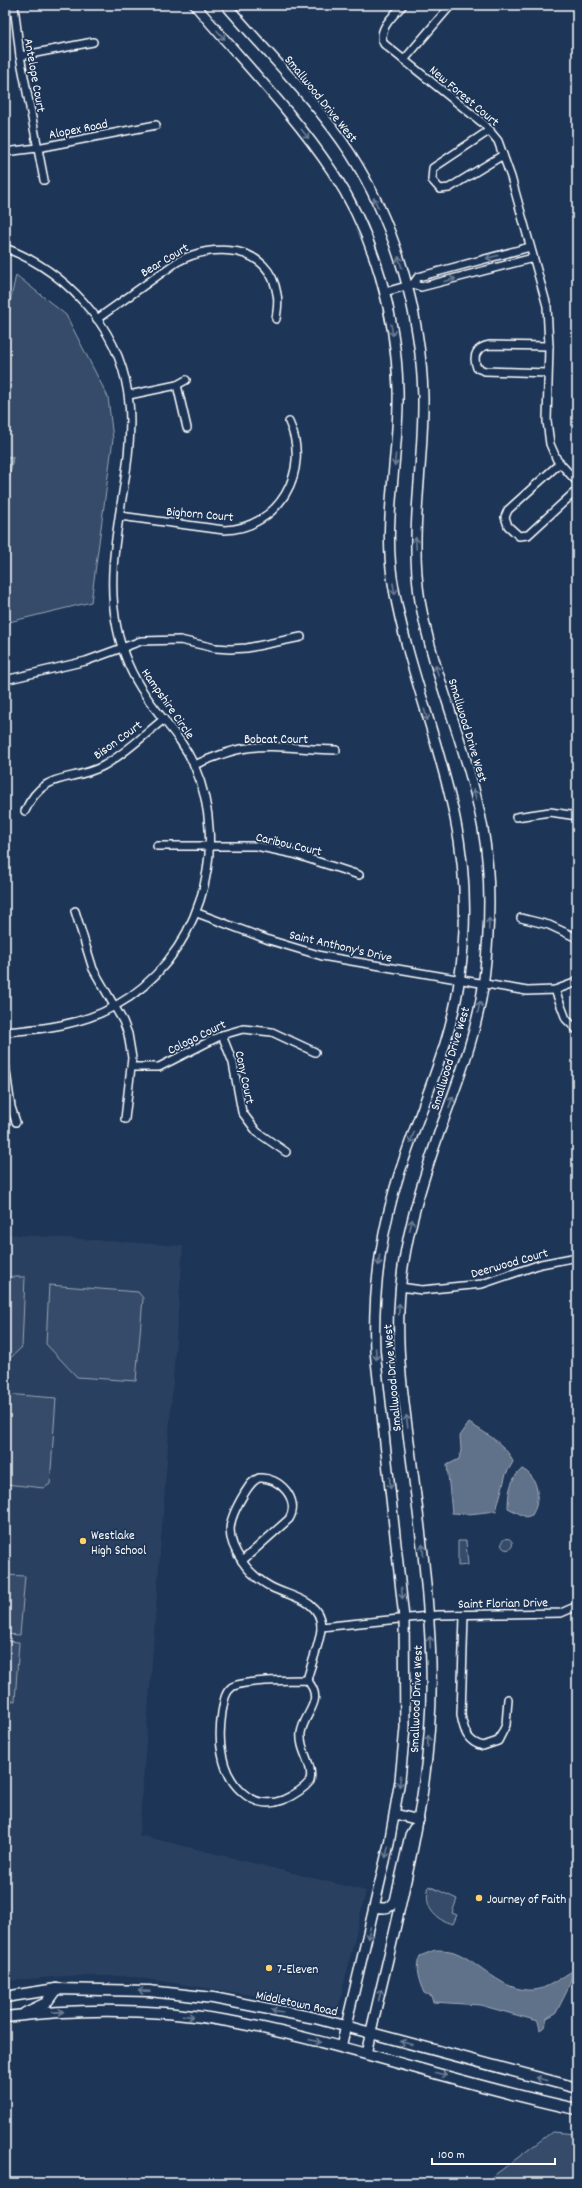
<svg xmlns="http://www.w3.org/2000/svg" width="582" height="2188" font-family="Dekko,sans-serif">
<rect width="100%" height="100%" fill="#1d3557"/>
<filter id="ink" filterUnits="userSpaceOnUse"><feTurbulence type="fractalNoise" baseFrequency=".025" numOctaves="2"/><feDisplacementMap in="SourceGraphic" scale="8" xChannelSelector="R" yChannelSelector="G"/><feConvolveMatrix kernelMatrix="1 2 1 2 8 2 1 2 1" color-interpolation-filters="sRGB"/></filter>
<g filter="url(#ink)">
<path fill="#2a4161" d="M5,1234l178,12 -44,589 227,56 -28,117 -210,-32h-63l-60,5z"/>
<g fill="#364b69" stroke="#9aa5b4">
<path d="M16,275l50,40 42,82 5,42 -22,163 -86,21v-298z"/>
<path d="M5,1277h20l-3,70 -17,16z"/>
<path d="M49,1285l89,7 5,6 -7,83 -59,-4 -31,-33z"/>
<path d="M5,1394l51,4 -6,86 -6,4 -39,-4z"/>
<circle cx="507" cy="1544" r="5.5"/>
<path d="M458,1541h8l2,24 -10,1z"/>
<path d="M5,1575l20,1 -5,59 -15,-1z"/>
<path d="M5,1641l14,1 -4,59 -10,-1z"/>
<path d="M429,1886l28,13 -5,14 5,2 -4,9c-19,-4 -30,-18 -24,-38z"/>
<path d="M552,2132l25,2v49h-93z"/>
</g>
<g fill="#617289" stroke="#a0aab8">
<path d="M5,456l8,1 -5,29 -3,-1z"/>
<path d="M469,1423c15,9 38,22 44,39l-7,12 -10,37 -27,3 -17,-1 -5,-48 12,-6 2,-9 -1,-14z"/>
<path d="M522,1469c17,8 19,30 10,46l-6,2 -18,-9c0,-15 2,-29 14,-39z"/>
<path d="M435,1950c6,0 13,0 19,2 27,10 47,40 79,38 13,0 30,-14 41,-20l-7,21 -11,22 -9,5 -3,9 -4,3 -2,-9 -58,-16 -47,-3 -2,-6 -7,-3c-5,-12 -10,-24 -4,-37z"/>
</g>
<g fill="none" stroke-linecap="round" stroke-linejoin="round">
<g stroke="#fff" stroke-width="10">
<g id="minor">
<path d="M14,5l6,51 24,124"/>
<path d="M403,5c-9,10 -27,25 -19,39l100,80 14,17 13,36 36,129 2,40 -2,75 3,23 7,16 20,22"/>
<path d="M20,56l73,-14"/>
<path d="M404,60l47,-55"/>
<path d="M490,130l-57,38 -1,12 8,9 9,-1 54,-33"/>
<path d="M5,152l32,-4 119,-23"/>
<path d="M5,248c35,13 63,34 87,64 82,102 2,207 25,316 5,25 15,48 29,68 16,24 36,42 48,69 38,86 4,195 -79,241 -34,19 -72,23 -110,26"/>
<path d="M413,284l5,-7 112,-30"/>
<path d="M385,292l28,-8 8,3 112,-29"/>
<path d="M97,319l80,-57c36,-20 92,-18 100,32 2,8 0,17 -1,25"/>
<path d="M547,373l-62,-2 -8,-3c-5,-13 0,-21 13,-23l59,1"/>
<path d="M177,385l10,43"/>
<path d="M129,395l48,-10 9,-5"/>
<path d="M560,463l-52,47 -3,7 3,9 11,10 9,-1 49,-45"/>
<path d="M120,516l104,14c54,-1 88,-59 65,-108"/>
<path d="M5,680l81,-19 55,-20 39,-1 35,8 15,1 17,-1 54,-11"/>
<path d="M194,765c15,-6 31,-13 47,-16 31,-6 64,1 95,1"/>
<path d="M25,811c19,-42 46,-28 78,-45 22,-12 42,-32 61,-47"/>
<path d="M516,817l34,-5 27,4"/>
<path d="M157,846h99l38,8 65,21"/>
<path d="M75,911l18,58 30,52 5,13 4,24 -7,61"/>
<path d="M197,913l72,27 53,16 205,35 28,-1 22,-8"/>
<path d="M521,918l28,7 28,13"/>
<path d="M555,990l11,29 11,11"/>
<path d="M222,1035l11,28 9,49 15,20 29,20"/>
<path d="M5,1064l6,43 5,15"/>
<path d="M132,1067h27l63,-32 21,-6 29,3 43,20"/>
<path d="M400,1287l22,3 60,-6 59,-20 36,-7"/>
<path d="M259,1478c20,-2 42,22 30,41l-47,42c-19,-27 -13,-42 2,-67 4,-6 7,-13 15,-16z"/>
<path d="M242,1561c7,11 18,20 29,26 19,10 49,12 50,39 1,12 -11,41 -14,54"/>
<path d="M464,1615l-3,100c3,16 6,27 22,31l15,-5 8,-16 2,-26"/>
<path d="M321,1627l117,-12 123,-2 16,-7"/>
<path d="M307,1680c19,21 -3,32 -6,53 -2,18 13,31 9,48 -7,9 -18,15 -27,19 -32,12 -56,-17 -61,-46 -3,-14 -2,-28 0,-42 2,-9 2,-19 10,-25 12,-7 59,-7 75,-7z"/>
</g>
</g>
<g stroke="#fff" stroke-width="12">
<g id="tertiary">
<path d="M195,5c46,55 98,107 137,166 42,63 64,143 66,218 2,67 -17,134 -4,200 14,78 45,152 61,229 11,52 12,105 5,157 -9,77 -47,146 -67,220 -14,51 -20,103 -18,156l29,267 1,110 -5,52 -11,64 -48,203"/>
<path d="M226,5c42,49 89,95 124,148 46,72 71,160 73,244 1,69 -14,136 -3,204 14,78 49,150 63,228 9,50 7,100 1,150 -6,53 -27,104 -45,154 -20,58 -38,116 -40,177 -2,47 5,93 11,139 9,71 19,142 21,214 4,134 -37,261 -65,391"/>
<path d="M395,1814l24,6"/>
<path d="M374,1907c10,2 16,2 21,-6l15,-66 4,-7"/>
</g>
</g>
<g stroke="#fff" stroke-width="13">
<g id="secondary">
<path d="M5,1997l51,-8 93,2 64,7 102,20 262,70"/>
<path d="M25,2013l21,-10 10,-14"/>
<path d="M5,2017c74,-9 150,-9 223,4 118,22 232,64 349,88"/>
</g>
</g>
<use href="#minor" stroke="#1d3557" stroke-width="7"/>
<use href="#tertiary" stroke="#1d3557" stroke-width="9"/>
<use href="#secondary" stroke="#1d3557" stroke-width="10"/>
</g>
<defs><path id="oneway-shaft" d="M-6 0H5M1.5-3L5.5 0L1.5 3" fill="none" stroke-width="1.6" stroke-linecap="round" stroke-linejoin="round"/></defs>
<g stroke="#6c7c92">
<use href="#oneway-shaft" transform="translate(221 35) rotate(49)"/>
<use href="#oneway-shaft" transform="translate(305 134) rotate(51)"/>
<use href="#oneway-shaft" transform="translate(376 203) rotate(-115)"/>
<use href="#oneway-shaft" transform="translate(492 257) rotate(165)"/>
<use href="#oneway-shaft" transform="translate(400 262) rotate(-107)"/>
<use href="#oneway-shaft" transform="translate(450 280) rotate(-15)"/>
<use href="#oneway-shaft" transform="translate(392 330) rotate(80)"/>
<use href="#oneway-shaft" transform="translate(395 460) rotate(96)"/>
<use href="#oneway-shaft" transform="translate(416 543) rotate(-92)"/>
<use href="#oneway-shaft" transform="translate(394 589) rotate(80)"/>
<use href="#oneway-shaft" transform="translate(437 671) rotate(-106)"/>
<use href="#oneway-shaft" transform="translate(426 715) rotate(73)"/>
<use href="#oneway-shaft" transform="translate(475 795) rotate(-105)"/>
<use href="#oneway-shaft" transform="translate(489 924) rotate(-89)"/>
<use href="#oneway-shaft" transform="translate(479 1007) rotate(-78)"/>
<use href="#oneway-shaft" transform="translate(451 1102) rotate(-70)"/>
<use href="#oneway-shaft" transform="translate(412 1138) rotate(109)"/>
<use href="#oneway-shaft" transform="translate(411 1225) rotate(-76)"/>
<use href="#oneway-shaft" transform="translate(379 1260) rotate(97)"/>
<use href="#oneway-shaft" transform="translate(399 1309) rotate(-87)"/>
<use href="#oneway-shaft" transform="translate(376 1354) rotate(86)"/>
<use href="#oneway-shaft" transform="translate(407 1421) rotate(-97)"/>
<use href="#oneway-shaft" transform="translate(390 1483) rotate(85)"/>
<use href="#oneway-shaft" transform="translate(423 1550) rotate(-95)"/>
<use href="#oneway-shaft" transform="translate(402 1593) rotate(85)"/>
<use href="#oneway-shaft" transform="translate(430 1642) rotate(-93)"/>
<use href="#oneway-shaft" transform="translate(428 1741) rotate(-85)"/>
<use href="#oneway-shaft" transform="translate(400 1781) rotate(97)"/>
<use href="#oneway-shaft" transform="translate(387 1852) rotate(104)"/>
<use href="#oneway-shaft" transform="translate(369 1933) rotate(103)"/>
<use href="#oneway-shaft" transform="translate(144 1991) rotate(-178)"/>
<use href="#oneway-shaft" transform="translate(380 1995) rotate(-76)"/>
<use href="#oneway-shaft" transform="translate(277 2011) rotate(-169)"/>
<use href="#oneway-shaft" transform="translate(58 2012) rotate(-4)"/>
<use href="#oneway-shaft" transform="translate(188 2016) rotate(7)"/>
<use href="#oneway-shaft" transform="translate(315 2041) rotate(13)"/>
<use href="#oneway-shaft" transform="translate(406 2043) rotate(-165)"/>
<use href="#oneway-shaft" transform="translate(441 2074) rotate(15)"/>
<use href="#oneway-shaft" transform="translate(542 2079) rotate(-165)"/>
</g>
</g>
<g fill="#ffd166" stroke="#1d3557" stroke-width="1.5">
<circle cx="83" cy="1541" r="4"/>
<circle cx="479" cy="1898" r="4"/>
<circle cx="269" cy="1968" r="4"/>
</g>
<g text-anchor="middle" stroke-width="3.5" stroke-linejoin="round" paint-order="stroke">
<g font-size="13" fill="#fff" stroke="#1d3557">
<text transform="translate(36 75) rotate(80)" y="5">Antelope Court</text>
<text transform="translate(465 95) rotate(40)" y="5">New Forest Court</text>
<text transform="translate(322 98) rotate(51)" y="5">Smallwood Drive West</text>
<text transform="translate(78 128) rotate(-11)" y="5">Alopex Road</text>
<text transform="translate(164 259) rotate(-31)" y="5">Bear Court</text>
<text transform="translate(200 513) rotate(5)" y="5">Bighorn Court</text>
<text transform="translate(169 703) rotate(55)" y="5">Hampshire Circle</text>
<text transform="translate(469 730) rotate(73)" y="5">Smallwood Drive West</text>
<text x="276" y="743">Bobcat Court</text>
<text transform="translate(117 739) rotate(-36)" y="5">Bison Court</text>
<text transform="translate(289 843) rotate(13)" y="5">Caribou Court</text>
<text transform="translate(341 945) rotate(13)" y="5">Saint Anthony's Drive</text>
<text transform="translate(196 1036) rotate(-26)" y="5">Cologo Court</text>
<text transform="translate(449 1058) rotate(-73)" y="5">Smallwood Drive West</text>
<text transform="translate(246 1077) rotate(78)" y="5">Cony Court</text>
<text transform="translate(509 1262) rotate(-16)" y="5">Deerwood Court</text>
<text transform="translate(391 1378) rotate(-95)" y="5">Smallwood Drive West</text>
<text transform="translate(503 1602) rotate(-1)" y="5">Saint Florian Drive</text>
<text transform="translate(415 1699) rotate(-88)" y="5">Smallwood Drive West</text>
<text transform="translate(297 2002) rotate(12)" y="5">Middletown Road</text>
</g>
<g font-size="13" fill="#fff" stroke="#1d3557" text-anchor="start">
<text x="91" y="1539">Westlake<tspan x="91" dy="15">High School</tspan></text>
<text x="487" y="1903">Journey of Faith</text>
<text x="277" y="1973">7-Eleven</text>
</g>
</g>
<rect width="582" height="2188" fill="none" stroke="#1d3557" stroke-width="20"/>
<rect x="10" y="10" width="562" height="2168" fill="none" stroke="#fff" stroke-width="1.5" filter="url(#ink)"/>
<path d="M432 2158v6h123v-6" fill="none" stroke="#ffffff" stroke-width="2"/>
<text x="438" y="2158" font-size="12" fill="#ffffff" stroke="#1d3557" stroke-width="3" paint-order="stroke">100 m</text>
</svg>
